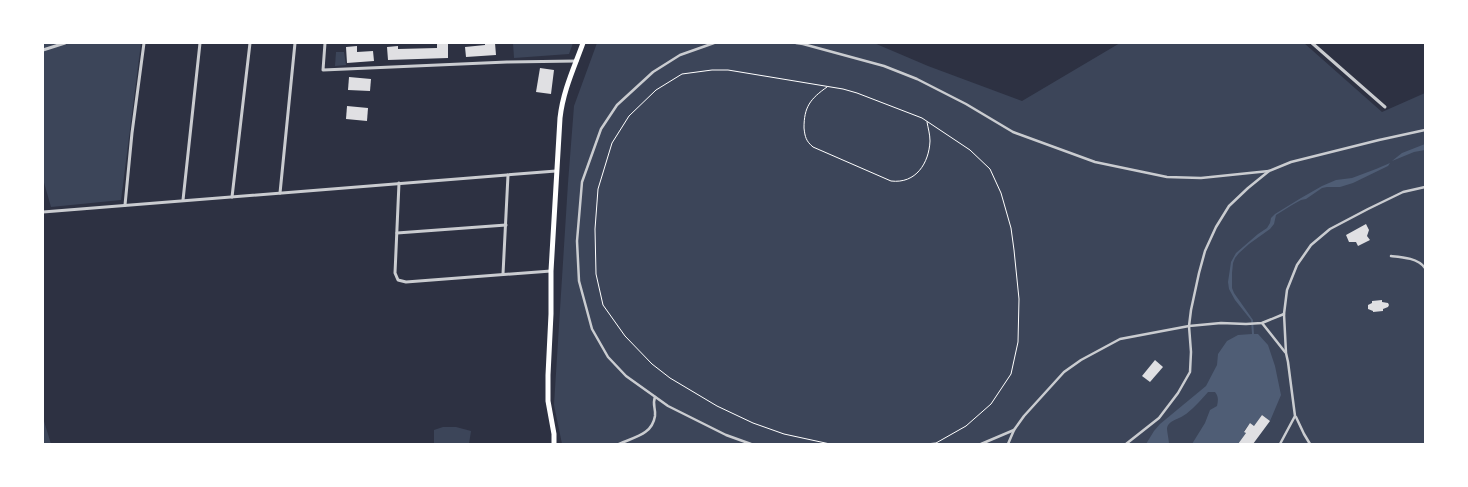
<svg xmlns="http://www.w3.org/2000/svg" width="1468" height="487" font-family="'Golos Text',sans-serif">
<rect width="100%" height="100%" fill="#2d3142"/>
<g fill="#3c4559">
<path d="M43,43h98l-20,157 -70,7 -8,-28z"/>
<path d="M513,43h60l-4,11 -55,4z"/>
<path d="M597,43h277l54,23 94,35 98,-58h184l78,69 43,-19v351h-863l-8,-39 14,-222 6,-77z"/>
<path d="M336,52h8l2,13 -11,1z"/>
<path d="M43,418l8,26h-8z"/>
<path d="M443,427h13l15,4 -2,13h-35v-14z"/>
</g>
<g fill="#4f5d75">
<path d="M1425,144v6l-11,2 -22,9 10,-8z"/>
<path d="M1390,163l-2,3 -35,17 -13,4h-13l-5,1 -16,11 -5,1 -9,5 -16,10 -2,9 -4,5 -21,15 -10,9 -4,5 -2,5 -1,10v15l2,5 19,27 1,14h4l10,11 7,21 6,29 -11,26 -8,-6 -8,11 -4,-3 -6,8 2,2 -8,11h-46l13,-21 5,-13 7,-4c1,-5 2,-9 -2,-14h-7c-6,7 -20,23 -29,26 -4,2 -11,4 -12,10 0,4 2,12 2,16h-23l8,-13 6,-7 46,-38 11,-21 1,-11 9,-13 11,-6 14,-1 -1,-14 -16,-20 -6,-11 -1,-7 3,-20 5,-9 22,-19 9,-6 3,-5 1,-5 4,-4 26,-16 21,-12 14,-6 16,-2 24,-9z"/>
</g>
<g fill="#e0e0e3">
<path d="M437,43h11v15l-60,2 -1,-13 11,-1v3l39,-1z"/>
<path d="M485,43h10l1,12 -30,2 -1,-10 20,-2z"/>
<path d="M357,46v6l16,-1 1,10 -27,2 -1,-16z"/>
<path d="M540,68l14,2 -3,24 -15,-2z"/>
<path d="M349,77l22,2 -1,12 -22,-1z"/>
<path d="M347,106l21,2 -1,13 -21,-2z"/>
<path d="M1366,224l3,6 -2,6 3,4 -12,6 -2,-4h-7l-3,-7z"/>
<path d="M1382,300v2l6,1 1,2 -1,2 -5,2v2l-10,1v-1l-5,-2v-4l4,-2v-2z"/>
<path d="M1155,360l8,7 -13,15 -8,-6z"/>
<path d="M1262,415l8,6 -17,23h-15l8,-11 -2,-1 6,-9 4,3z"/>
</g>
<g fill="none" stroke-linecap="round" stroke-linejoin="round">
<g stroke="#fff" stroke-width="1">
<path d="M827,87c-17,12 -23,20 -23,41 1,9 2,13 9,19l78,34c25,3 38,-18 39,-40 0,-7 -2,-13 -3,-19"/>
<path d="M830,444l-46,-10 -31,-11 -36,-17 -47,-28 -18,-14 -27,-28 -22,-31 -7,-31 -1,-45 3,-40 14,-46 17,-27 27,-26 26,-16 30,-4h16l115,19 14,4 65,25 48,32 20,19 11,24 10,35 3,22 5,49 -1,43 -7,32 -20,30 -25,22 -30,17 -11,1"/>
</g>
<g stroke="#caccd0" stroke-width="2.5">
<path d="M714,43l-34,12 -27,17 -36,33 -16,24 -19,53 -5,59 2,40 13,48 16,28 18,19 42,30 58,29 25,9"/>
<path d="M796,43l7,1 81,22 33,13 49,25 47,28 82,30 72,15 34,1 68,-7"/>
<path d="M1391,256c11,1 27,2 34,12"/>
<path d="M1262,323l23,29"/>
<path d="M1296,417l8,17 6,10"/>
<path d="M619,444c15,-7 33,-9 36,-28 1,-8 -3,-11 0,-19"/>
<path d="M981,444l33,-14"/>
<path d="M1008,444l6,-14 10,-14 40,-44 17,-12 39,-21 69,-13 32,-3 25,1 16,-1 22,-9"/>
<path d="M1126,444l33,-26 19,-25 12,-21 1,-20 -2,-26 2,-16 8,-37 6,-22 11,-24 13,-21 19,-18 21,-17 22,-9 88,-22 46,-10"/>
<path d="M1280,444l15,-28 -7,-54 -2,-9 -2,-39 3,-24 10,-25 14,-20 19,-16 38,-20 35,-17 22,-5"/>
</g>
<g stroke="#caccd0" stroke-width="3">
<path d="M325,43l-2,27 184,-8 70,-1"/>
<path d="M1312,43l73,64"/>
<path d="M43,50l22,-7"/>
<path d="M399,183l-4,90 3,7 8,2 145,-11"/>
<path d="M280,193l15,-150"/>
<path d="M232,197l18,-154"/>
<path d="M183,200l17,-157"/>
<path d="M125,205l7,-72 12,-90"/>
<path d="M43,212l513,-41"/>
<path d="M397,233l109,-8"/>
<path d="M503,274l5,-99"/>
</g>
<path stroke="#fff" stroke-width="5" d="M554,444v-10l-6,-33v-26l3,-61v-43l9,-153c3,-27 14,-50 23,-75"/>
</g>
<rect width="1468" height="487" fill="none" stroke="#ffffff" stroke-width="88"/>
</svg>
